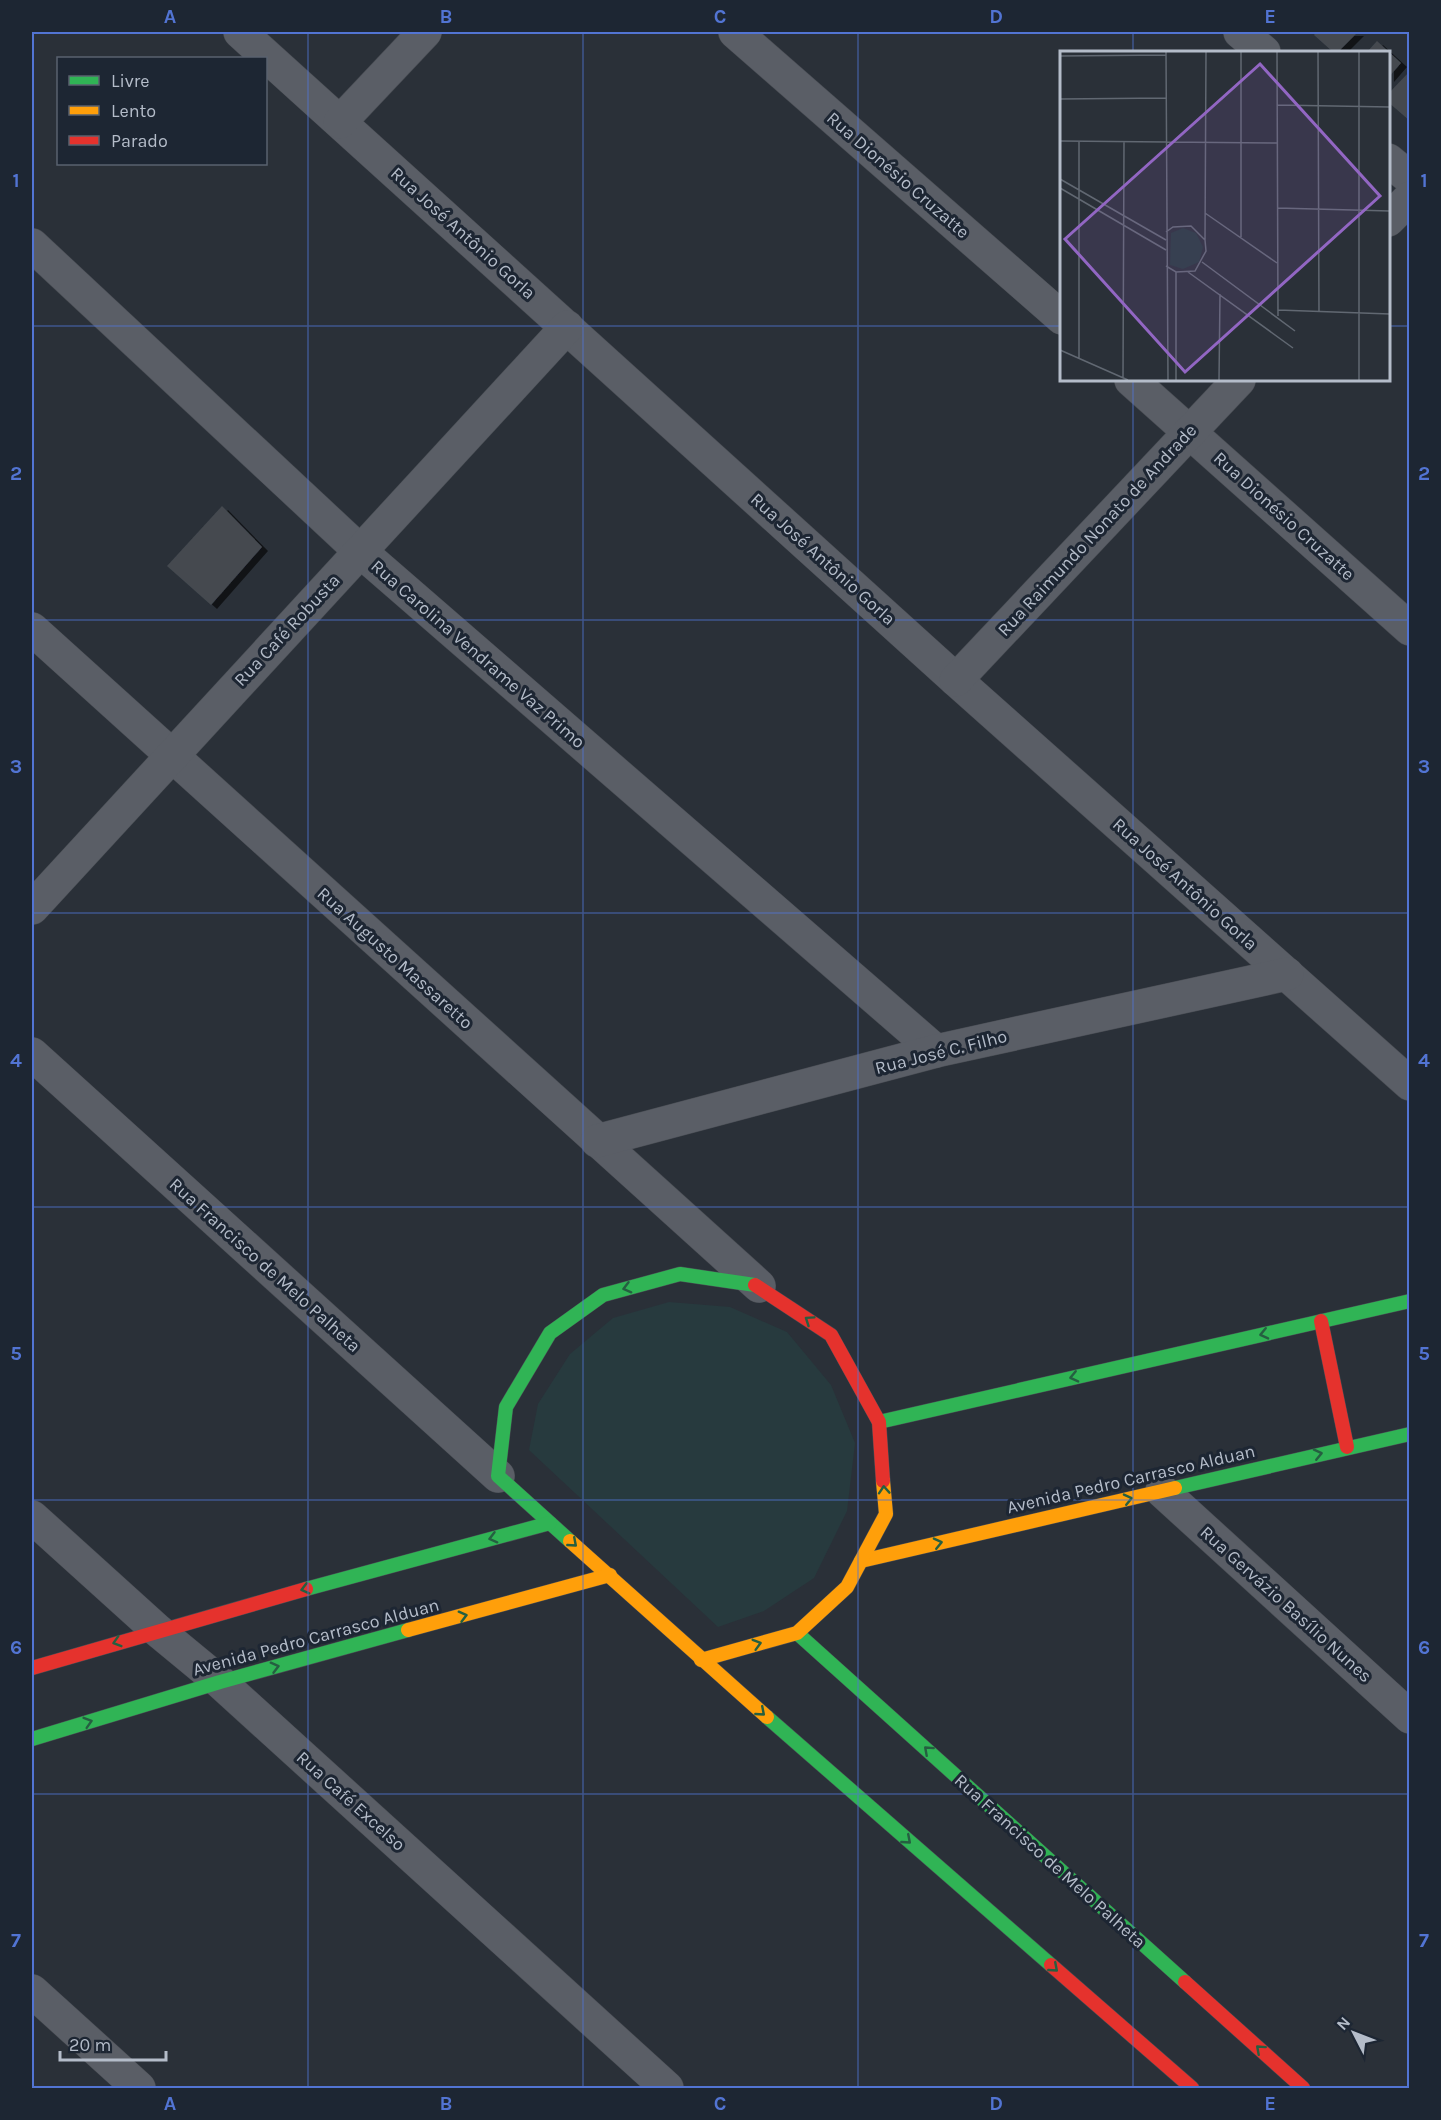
<svg xmlns="http://www.w3.org/2000/svg" width="1441" height="2120" font-family="Karla,sans-serif">
<defs>
<filter id="shadow"><feDropShadow dx="6" dy="4" stdDeviation="0" flood-color="#0009"/></filter>
</defs>
<rect width="100%" height="100%" fill="#2a3038"/>
<path fill="#273a3e" d="M669,1302l61,5 57,25 44,53 24,58 -8,68 -33,67 -50,33 -46,16 -189,-177 9,-46 32,-50 43,-36z"/>
<g fill="#444950" filter="url(#shadow)">
<path d="M1316,32h42l-20,20h-5l-19,-17z"/>
<path d="M1377,41l24,22 -13,15v-26h-21z"/>
<path d="M1410,71v50l-22,-19v-8z"/>
<path d="M222,506l40,41 -51,58 -44,-39z"/>
</g>
<g fill="none" stroke-linecap="round" stroke-linejoin="round">
<g stroke="#484c53" stroke-width="34">
<g id="street">
<path d="M240,32l716,648 454,404"/>
<path d="M735,32l327,286"/>
<path d="M1240,32l24,20"/>
<path d="M340,122l85,-90"/>
<path d="M1388,160l22,18"/>
<path d="M1388,220l22,-22"/>
<path d="M32,245l328,306 576,500"/>
<path d="M1131,380l279,249"/>
<path d="M32,629l727,657"/>
<path d="M956,680l283,-300"/>
<path d="M32,908l535,-581"/>
<path d="M32,1054l466,422"/>
<path d="M597,1141l339,-90 351,-77"/>
<path d="M1162,1491l248,226"/>
<path d="M32,1517l125,113 63,52 447,406"/>
<path d="M32,1991l107,97"/>
</g>
</g>
<g stroke="#484c53" stroke-width="15">
<g id="fast">
<path d="M879,1422l531,-121"/>
<path d="M1175,1488l235,-54"/>
<path d="M570,1541l-72,-65 8,-69 44,-74 53,-38 77,-21 75,11"/>
<path d="M306,1589l244,-66"/>
<path d="M797,1633l388,349"/>
<path d="M767,1717l284,248"/>
<path d="M32,1739l188,-57 188,-52"/>
</g>
</g>
<g stroke="#484c53" stroke-width="15">
<g id="slow">
<path d="M570,1541l197,176"/>
<path d="M861,1561l314,-73"/>
<path d="M408,1630l202,-55"/>
<path d="M701,1660l96,-27 50,-46 39,-73 -3,-33"/>
</g>
</g>
<g stroke="#484c53" stroke-width="15">
<g id="jam">
<path d="M755,1285l76,50 48,87 4,59"/>
<path d="M1321,1321l26,126"/>
<path d="M32,1668l274,-79"/>
<path d="M1051,1965l141,123"/>
<path d="M1185,1982l118,106"/>
</g>
</g>
<use href="#street" stroke="#5a5e66" stroke-width="33"/>
<use href="#fast" stroke="#30b455" stroke-width="14"/>
<use href="#slow" stroke="#ff9f0a" stroke-width="14"/>
<use href="#jam" stroke="#e5322d" stroke-width="14"/>
</g>
<defs><path id="oneway-chevron" d="M-2-3.5L2.5 0L-2 3.5" fill="none" stroke-width="1.6" stroke-linecap="round" stroke-linejoin="round" transform="scale(1.5)"/></defs>
<g stroke="#255f41">
<use href="#oneway-chevron" transform="translate(627 1288) rotate(165)"/>
<use href="#oneway-chevron" transform="translate(809 1320) rotate(-146)"/>
<use href="#oneway-chevron" transform="translate(1264 1334) rotate(167)"/>
<use href="#oneway-chevron" transform="translate(1074 1377) rotate(167)"/>
<use href="#oneway-chevron" transform="translate(1318 1454) rotate(-13)"/>
<use href="#oneway-chevron" transform="translate(884 1490) rotate(-94)"/>
<use href="#oneway-chevron" transform="translate(1128 1499) rotate(-13)"/>
<use href="#oneway-chevron" transform="translate(493 1538) rotate(165)"/>
<use href="#oneway-chevron" transform="translate(573 1543) rotate(41)"/>
<use href="#oneway-chevron" transform="translate(938 1543) rotate(-13)"/>
<use href="#oneway-chevron" transform="translate(305 1589) rotate(165)"/>
<use href="#oneway-chevron" transform="translate(463 1616) rotate(-15)"/>
<use href="#oneway-chevron" transform="translate(117 1642) rotate(163)"/>
<use href="#oneway-chevron" transform="translate(757 1644) rotate(-16)"/>
<use href="#oneway-chevron" transform="translate(275 1667) rotate(-15)"/>
<use href="#oneway-chevron" transform="translate(761 1712) rotate(41)"/>
<use href="#oneway-chevron" transform="translate(88 1722) rotate(-17)"/>
<use href="#oneway-chevron" transform="translate(928 1750) rotate(-138)"/>
<use href="#oneway-chevron" transform="translate(907 1840) rotate(41)"/>
<use href="#oneway-chevron" transform="translate(1054 1968) rotate(41)"/>
<use href="#oneway-chevron" transform="translate(1260 2049) rotate(-138)"/>
</g>
<path fill="none" stroke="#5274d3" stroke-width="1.5" stroke-opacity="0.55" d="M308,32v2056M583,32v2056M858,32v2056M1133,32v20M32,326h1030M1388,326h22M1133,380v1708M32,620h1378M32,913h1378M32,1207h1378M32,1500h1378M32,1794h1378"/>
<g text-anchor="middle" stroke-width="6" stroke-linejoin="round" paint-order="stroke">
<g font-size="18" fill="#b4bcc9" stroke="#1d2633">
<text transform="translate(898 175) rotate(41)" y="6">Rua Dionésio Cruzatte</text>
<text transform="translate(463 233) rotate(42)" y="6">Rua José Antônio Gorla</text>
<text transform="translate(1284 516) rotate(42)" y="6">Rua Dionésio Cruzatte</text>
<text transform="translate(1097 530) rotate(-47)" y="6">Rua Raimundo Nonato de Andrade</text>
<text transform="translate(823 559) rotate(42)" y="6">Rua José Antônio Gorla</text>
<text transform="translate(287 630) rotate(-47)" y="6">Rua Café Robusta</text>
<text transform="translate(478 654) rotate(41)" y="6">Rua Carolina Vendrame Vaz Primo</text>
<text transform="translate(1185 884) rotate(42)" y="6">Rua José Antônio Gorla</text>
<text transform="translate(395 958) rotate(42)" y="6">Rua Augusto Massaretto</text>
<text transform="translate(941 1052) rotate(-14)" y="6">Rua José C. Filho</text>
<text transform="translate(265 1265) rotate(42)" y="6">Rua Francisco de Melo Palheta</text>
<text transform="translate(1131 1479) rotate(-13)" y="6">Avenida Pedro Carrasco Alduan</text>
<text transform="translate(1286 1604) rotate(42)" y="6">Rua Gervázio Basílio Nunes</text>
<text transform="translate(316 1637) rotate(-15)" y="6">Avenida Pedro Carrasco Alduan</text>
<text transform="translate(351 1801) rotate(42)" y="6">Rua Café Excelso</text>
<text transform="translate(1050 1861) rotate(42)" y="6">Rua Francisco de Melo Palheta</text>
</g>
</g>
<g transform="translate(1060 51)">
<rect width="330" height="330" fill="#2a3038"/>
<path d="M123,177l13,5 7,14 -4,15 -16,7 -13,-4 1,-32z" fill="#273a3e"/>
<path fill="none" stroke="#616872" stroke-width="1.5" d="M106,1l2,328M181,1v185M217,1l1,264M258,1l1,260M299,1v328M0,5l106,-1M0,48l106,-1M217,54l113,2M0,90l217,2M0,128l106,61M0,137l106,62M217,157l113,3M145,162l72,50M145,189l1,-188M142,211l93,69M106,215l10,6 19,-1 11,-20 -1,-11 -14,-14 -18,1 -7,5M116,221v108M128,221l105,76M218,259l112,4M0,299l68,30M19,308v-218M63,327l1,-236M159,329l1,-86"/>
<path fill="#9266c3" fill-opacity="0.15" stroke="#9266c3" stroke-width="3" d="M200,13l120,132 -195,176 -120,-133z"/>
<rect width="330" height="330" fill="none" stroke="#b4bcc9" stroke-width="3"/>
</g>
<rect width="1441" height="2120" fill="none" stroke="#1d2633" stroke-width="66"/>
<rect x="57" y="57" width="210" height="108" fill="#1d2633" stroke="#59626f" stroke-width="1.5"/>
<rect x="69" y="76" width="30" height="9" fill="#30b455" stroke="#59626f" stroke-width="1.5"/>
<text x="111" y="87" font-size="18" fill="#b4bcc9">Livre</text>
<rect x="69" y="106" width="30" height="9" fill="#ff9f0a" stroke="#59626f" stroke-width="1.5"/>
<text x="111" y="117" font-size="18" fill="#b4bcc9">Lento</text>
<rect x="69" y="136" width="30" height="9" fill="#e5322d" stroke="#59626f" stroke-width="1.5"/>
<text x="111" y="147" font-size="18" fill="#b4bcc9">Parado</text>
<g transform="translate(1354 2033) rotate(312)" stroke="#1d2633" stroke-width="4.5" paint-order="stroke">
<path d="M0-4.5L10 22L0 15L-10 22Z" fill="#b4bcc9"/>
<text y="-9" font-size="16" font-weight="bold" text-anchor="middle" fill="#b4bcc9">N</text>
</g>
<path d="M60 2051v9h106v-9" fill="none" stroke="#b4bcc9" stroke-width="3"/>
<text x="69" y="2051" font-size="18" fill="#b4bcc9" stroke="#1d2633" stroke-width="4.5" paint-order="stroke">20 m</text>
<rect x="33" y="33" width="1375" height="2054" fill="none" stroke="#5274d3" stroke-width="2"/>
<g font-size="20" text-anchor="middle" font-weight="bold" fill="#5274d3">
<text x="170" y="23">A</text>
<text x="446" y="23">B</text>
<text x="720" y="23">C</text>
<text x="996" y="23">D</text>
<text x="1270" y="23">E</text>
<text x="16" y="187">1</text>
<text x="1424" y="187">1</text>
<text x="16" y="480">2</text>
<text x="1424" y="480">2</text>
<text x="16" y="773">3</text>
<text x="1424" y="773">3</text>
<text x="16" y="1067">4</text>
<text x="1424" y="1067">4</text>
<text x="16" y="1360">5</text>
<text x="1424" y="1360">5</text>
<text x="16" y="1654">6</text>
<text x="1424" y="1654">6</text>
<text x="16" y="1947">7</text>
<text x="1424" y="1947">7</text>
<text x="170" y="2110">A</text>
<text x="446" y="2110">B</text>
<text x="720" y="2110">C</text>
<text x="996" y="2110">D</text>
<text x="1270" y="2110">E</text>
</g>
</svg>
